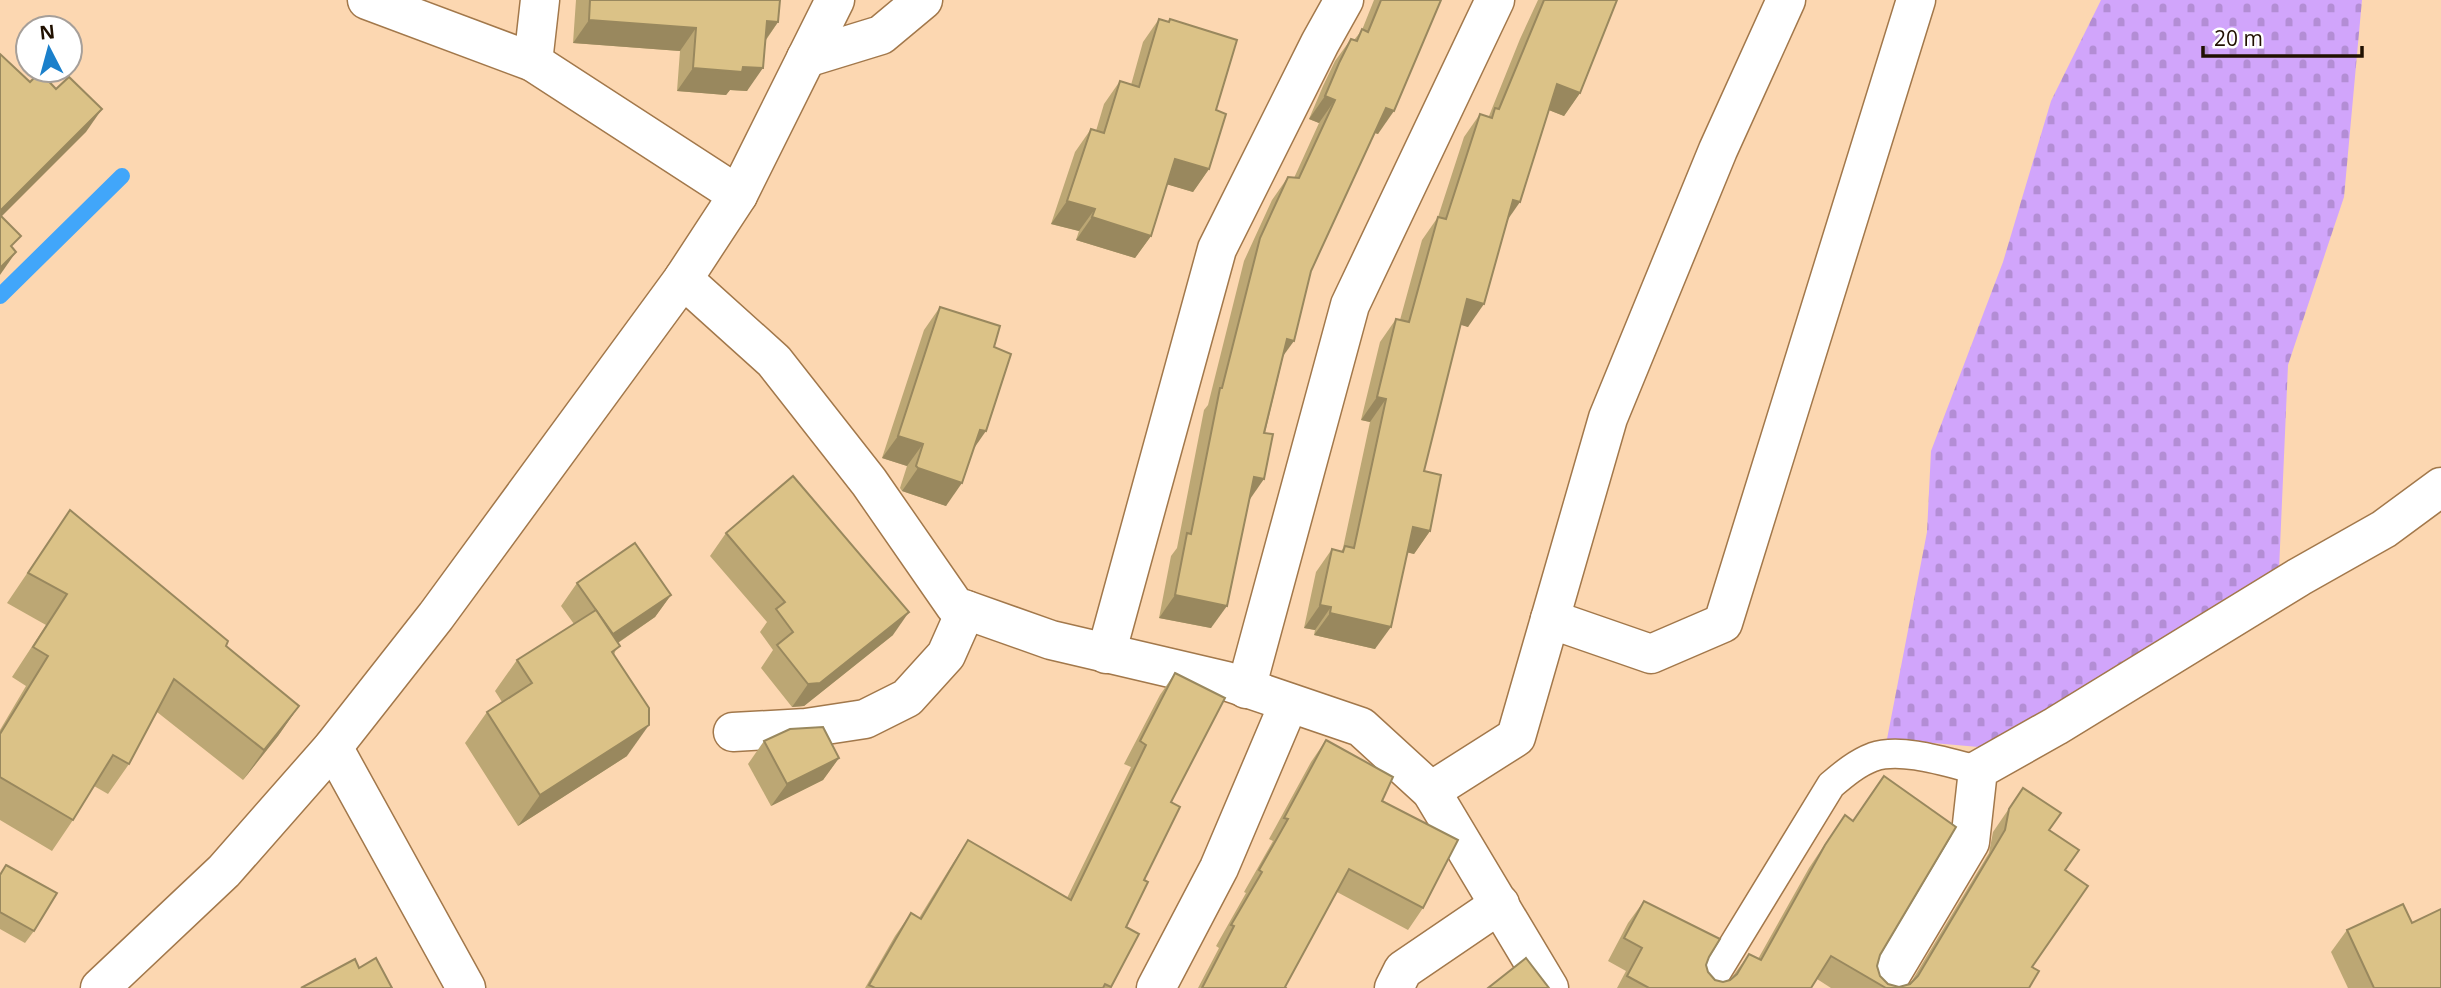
<svg xmlns="http://www.w3.org/2000/svg" width="2441" height="988" font-family="'Open Sans',sans-serif">
<defs>
<pattern id="cemetery-stones" width="16" height="16" patternUnits="userSpaceOnUse" patternTransform="scale(1.75)"><rect width="16" height="16" fill="#d1a5fb"/><path d="M2 7V4a2 2 0 0 1 4 0v3zM10 15v-3a2 2 0 0 1 4 0v3z" fill="#b38dd5"/></pattern>
</defs>
<rect width="100%" height="100%" fill="#fcd7b1"/>
<path fill="url(#cemetery-stones)" d="M2101,0h261l-18,197 -56,168 -9,205 -266,180 -126,-11 40,-207 4,-81 72,-189 48,-161z"/>
<g fill="none" stroke-linecap="round" stroke-linejoin="round">
<path stroke="#41a6fa" stroke-width="16" d="M0,296l122,-120"/>
<g stroke="#a2784b" stroke-width="31">
<path id="lane" d="M1707,988l124,-203c13,-11 26,-22 42,-28 29,-10 76,6 105,13"/>
</g>
<g stroke="#a2784b" stroke-width="41">
<g id="street">
<path d="M367,0l166,62 205,133"/>
<path d="M806,58l75,-23 42,-35"/>
<path d="M533,62l7,-62"/>
<path d="M683,279l91,82 95,121 86,124 96,34 175,41 135,46 70,64 118,197"/>
<path d="M1550,619l101,35 72,-31 193,-623"/>
<path d="M1106,654l111,-405 103,-206 24,-43"/>
<path d="M1246,689l104,-384 145,-305"/>
<path d="M733,732l73,-4 59,-9 42,-21 39,-43 20,-45"/>
<path d="M333,747l133,241"/>
<path d="M1431,791l85,-54 92,-319 110,-268 68,-150"/>
<path d="M1156,988l63,-120 70,-165"/>
<path d="M1394,988l9,-18 97,-66"/>
<path d="M1883,988l87,-146 8,-72 78,-44 243,-149 85,-48 57,-42"/>
</g>
</g>
<g stroke="#a2784b" stroke-width="41">
<path id="secondary" d="M100,988l124,-117 109,-124 103,-131 247,-337 55,-84 97,-195"/>
</g>
<use href="#lane" stroke="#fff" stroke-width="28"/>
<use href="#street" stroke="#fff" stroke-width="38"/>
<use href="#secondary" stroke="#fff" stroke-width="38"/>
</g>
<g fill="#bca774">
<path d="M576,0h204l-2,22 -12,18 -19,51 -17,-1 -4,5 -49,-4 3,-40 -107,-8z"/>
<path d="M1374,0h67l-63,134 -4,-1 -63,138 -28,86 -34,144 -38,127 -52,-10 12,-62 6,-8 27,-138 4,-5 36,-144 28,-61 16,-23 6,1 25,-55 -10,-4 14,-33 12,-25 16,-22 3,1 8,-10z"/>
<path d="M1538,0h79l-37,93 -16,23 -15,-6 -81,217 -8,-3 -36,147 6,60 -16,23 -7,-2 -32,97 -61,-14 1,-5 -11,-2 12,-56 16,-23 9,3 2,-4 27,-126 -9,-2 19,-78 16,-23 4,1 22,-80 16,-23 26,-80 16,-23 9,3v-1l31,-77z"/>
<path d="M1159,19l8,3 3,-3 46,91 -7,59 -16,23 -26,-8 -16,52 -16,22 -59,-18 3,-9 -28,-7 24,-72 16,-23 5,2 8,-27 16,-23 11,4 12,-43z"/>
<path d="M940,307l54,40 -21,102 -27,57 -44,-15 -2,-3 7,-22 -25,-8 42,-128z"/>
<path d="M70,510l156,136 73,60 -21,30 -35,44 -86,-68 -28,52 -21,30 -14,-8 -21,34 -21,31 -52,-31v-90l26,-44 -14,-9 34,-52 -39,-22z"/>
<path d="M726,533l167,102 -89,71 -12,1 -31,-39 12,-18 -13,-18 7,-10 -57,-66z"/>
<path d="M577,583l94,12 -16,22 -37,26 -4,12 13,101 -109,70 -53,-83 22,-31 15,-10 -7,-11 22,-31 57,-36 -13,-18z"/>
<path d="M1175,673l-4,129 -45,125 13,7 -28,54h-246l30,-52 16,-23 8,5 34,-55 15,-23 99,58 64,-131 -7,-3 36,-69z"/>
<path d="M1326,740l56,61 41,107 -15,22 -71,-38 -52,95 1,1h-88l21,-40 -3,-2 30,-53 -2,-1 29,-51 -4,-2 42,-77z"/>
<path d="M764,741l75,17 -16,22 -52,26 -23,-42z"/>
<path d="M2023,788l26,42 16,40 -33,97 -3,21h-198l-14,-9 -6,9h-194l9,-17 -18,-10 20,-38 16,-22 65,56 -3,8 2,7 7,8 8,2 7,-2 19,-26 9,5 51,-91 20,-30 51,117 -3,11 3,10 8,8 11,3 11,-3 79,-131 4,-21z"/>
<path d="M6,865l28,66 -9,12 -25,-14v-55z"/>
<path d="M2412,923l29,65h-93l-17,-36 16,-22z"/>
</g>
<g fill="#99885e">
<path d="M589,20l107,8 -16,23 -107,-8z"/>
<path d="M767,21l11,1 -16,23z"/>
<path d="M743,67l20,1 -16,23 -17,-1 -4,5 -49,-4 16,-23z"/>
<path d="M1557,84l23,9 -16,23 -23,-9z"/>
<path d="M1325,96l10,4 -16,23 -10,-4z"/>
<path d="M1386,108l8,3 -16,23 -8,-3z"/>
<path d="M102,109l-16,23 -86,86v-7z"/>
<path d="M1175,159l34,10 -16,23 -34,-10z"/>
<path d="M1513,200l7,2 -16,23z"/>
<path d="M1067,201l28,8 -16,22 -28,-7z"/>
<path d="M1092,217l59,19 -16,22 -59,-18z"/>
<path d="M16,252l-16,23v-7z"/>
<path d="M1467,299l17,5 -16,23 -17,-5z"/>
<path d="M1287,339l7,2 -16,22z"/>
<path d="M1377,397l9,2 -16,23 -9,-2z"/>
<path d="M980,430l6,1 -16,23z"/>
<path d="M898,436l25,8 -16,22 -25,-8z"/>
<path d="M918,468l44,15 -16,23 -44,-15z"/>
<path d="M1254,477l10,2 -16,23z"/>
<path d="M1413,527l17,4 -16,23 -17,-4z"/>
<path d="M671,595l-16,22 -58,40 16,-23z"/>
<path d="M1175,595l52,11 -16,22 -52,-10z"/>
<path d="M1320,605l11,2 -16,23 -11,-2z"/>
<path d="M909,612l-16,23 -89,71 -12,1 16,-23z"/>
<path d="M1330,613l61,14 -16,22 -61,-14z"/>
<path d="M299,706l-21,30 -35,44 21,-30z"/>
<path d="M649,725l-22,31 -109,70 22,-31z"/>
<path d="M839,758l-16,22 -52,26 16,-22z"/>
</g>
<g fill="#dbc287" stroke="#99885e" stroke-width="2">
<path d="M590,0h190l-2,22 -11,-1 -4,47 -20,-1 -1,5 -49,-4 3,-40 -107,-8z"/>
<path d="M1381,0h60l-47,111 -8,-3 -75,163 -17,70 -7,-2 -23,94 9,1 -9,45 -10,-2 -27,129 -52,-11 12,-62 4,1 29,-146h2l38,-150 28,-61 11,1 36,-78 -10,-4 14,-33 12,-24 6,2 5,-12 6,3z"/>
<path d="M1544,0h73l-37,93 -23,-9 -37,118 -7,-2 -29,104 -17,-5 -43,172 17,4 -11,56 -17,-4 -22,100 -61,-14 1,-6 -11,-2 12,-56 11,3 2,-6 9,2 32,-149 -9,-2 19,-78 13,3 29,-105 8,2 34,-105 12,4 3,-10 4,1z"/>
<path d="M1159,19l10,3 1,-3 67,21 -21,70 10,4 -17,55 -34,-10 -24,77 -59,-19 3,-8 -28,-8 24,-72 13,4 16,-52 19,6z"/>
<path d="M0,54l30,28 10,-10 16,17 13,-12 33,32 -102,102z"/>
<path d="M0,215l21,21 -10,10 5,6 -16,16z"/>
<path d="M940,307l60,19 -6,21 17,7 -25,77 -6,-1 -18,53 -44,-15 -2,-2 7,-22 -25,-8z"/>
<path d="M793,476l116,136 -89,71 -12,1 -31,-39 16,-13 -17,-23 9,-7 -59,-69z"/>
<path d="M70,510l158,131 -2,5 73,60 -35,44 -90,-71 -45,85 -16,-9 -40,65 -73,-43v-43l48,-78 -15,-9 34,-53 -39,-21z"/>
<path d="M635,543l36,52 -58,39 -36,-51z"/>
<path d="M596,610l24,36 -8,6 37,56v17l-109,70 -53,-83 45,-29 -15,-23z"/>
<path d="M1175,673l50,25 -54,104 9,5 -36,73 4,2 -22,45 13,7 -28,53 -6,-3 -2,4h-228l-6,-3 42,-72 10,6 47,-79 103,60 75,-155 -6,-4z"/>
<path d="M823,727l16,31 -52,26 -23,-43 26,-12z"/>
<path d="M1326,740l67,37 -11,24 76,39 -35,68 -74,-39 -64,118 1,1h-84l32,-62 -3,-1 31,-53 -3,-2 29,-51 -4,-1z"/>
<path d="M1884,776l72,51 -76,128 -3,11 3,10 8,8 11,3 11,-3 8,-8 87,-146 4,-21 14,-21 38,25 -12,17 30,20 -14,20 23,16 -56,81 7,4 -10,17h-143l-55,-32 -20,32h-162l-22,-12 15,-28 -18,-10 20,-37 76,38 -11,18 -3,8 2,7 7,8 8,2 7,-2 7,-6 12,-20 12,6 64,-115 20,-30 8,6z"/>
<path d="M6,865l51,28 -23,38 -34,-19v-37z"/>
<path d="M2403,904l9,19 29,-14v79h-67l-27,-58z"/>
<path d="M376,958l16,30h-91l54,-29 4,9z"/>
<path d="M1526,958l23,30h-61z"/>
</g>
<g transform="translate(49 49) rotate(354)"><circle r="33" fill="#ffffff" stroke="#a69f99" stroke-width="2"/>
<path d="M0-5L12 26L0 18L-12 26Z" fill="#1b80cb"/>
<text y="-10" font-size="19" font-weight="bold" text-anchor="middle" fill="#201001">N</text>
</g>
<path d="M2203 46v10h159v-10" fill="none" stroke="#201001" stroke-width="3.5"/>
<text x="2214" y="46" font-size="21" fill="#201001" stroke="#ffffff" stroke-width="5" paint-order="stroke">20 m</text>
</svg>
